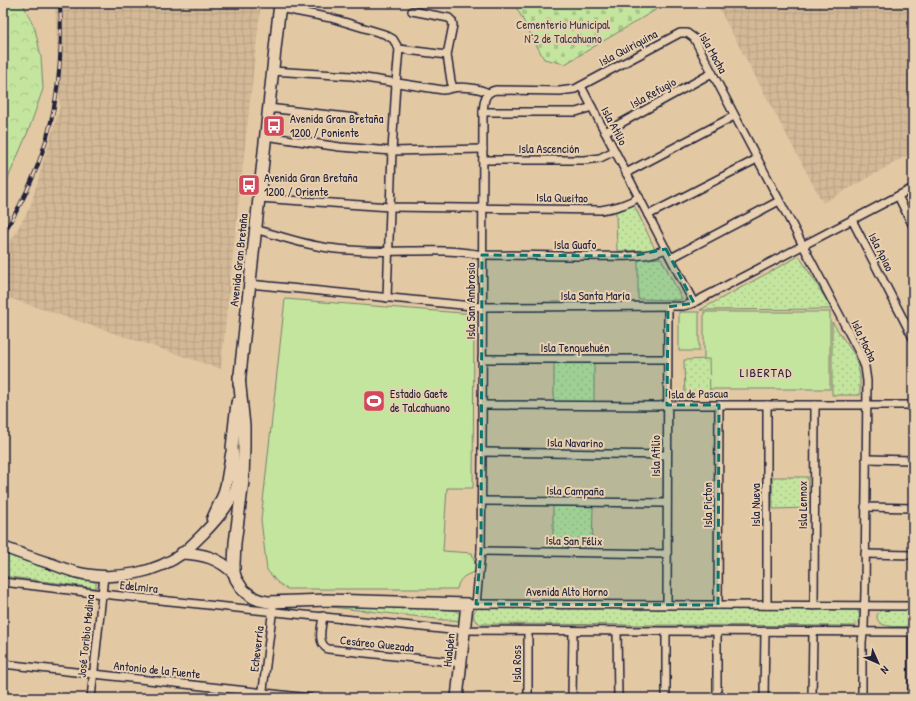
<svg xmlns="http://www.w3.org/2000/svg" width="916" height="701" font-family="'Patrick Hand',sans-serif">
<defs>
<pattern id="industrial-grid" width="8" height="8" patternUnits="userSpaceOnUse"><rect width="8" height="8" fill="#d4b997"/><path d="M0 4h8M4 0v8" fill="none" stroke="#b69f83"/></pattern>
<pattern id="forest-crowns" width="20" height="18" patternUnits="userSpaceOnUse"><rect width="20" height="18" fill="#c4e59e"/><path d="M2 6a3 3 0 1 1 6 0M12 15a3 3 0 1 1 6 0" fill="none" stroke="#a8c489"/></pattern>
<pattern id="cemetery-stones" width="16" height="16" patternUnits="userSpaceOnUse"><rect width="16" height="16" fill="#c4e59e"/><path d="M2 7V4a2 2 0 0 1 4 0v3zM10 15v-3a2 2 0 0 1 4 0v3z" fill="#a8c489"/></pattern>
<pattern id="park-dots" width="8" height="8" patternUnits="userSpaceOnUse"><rect width="8" height="8" fill="#c4e59e"/><path d="M2 2h.1M6 6h.1" fill="none" stroke="#a8c489" stroke-width="1.8" stroke-linecap="round"/></pattern>
</defs>
<rect width="100%" height="100%" fill="#e3c8a4"/>
<filter id="ink" filterUnits="userSpaceOnUse"><feTurbulence type="fractalNoise" baseFrequency=".025" numOctaves="2"/><feDisplacementMap in="SourceGraphic" scale="8" xChannelSelector="R" yChannelSelector="G"/><feConvolveMatrix kernelMatrix="1 2 1 2 8 2 1 2 1" color-interpolation-filters="sRGB"/></filter>
<g filter="url(#ink)">
<g fill="url(#industrial-grid)">
<path d="M55,3h206l-28,250 -12,116 -218,-73v-41l27,-48 30,-101z"/>
<path d="M716,3h197v149l-90,51z"/>
</g>
<g fill="#c4e59e" stroke="#73846c">
<path d="M285,299l189,15 -1,174h-26l-4,63 29,2 5,18c-11,4 -18,6 -20,18h-170l-10,-7 -10,-12 -6,-50z"/>
<rect x="679" y="312" width="20" height="39"/>
<rect x="704" y="312" width="126" height="77"/>
</g>
<path fill="url(#forest-crowns)" stroke="#73846c" d="M3,3h20l1,3 11,23 6,28 2,32 -14,40 -26,61z"/>
<path fill="url(#cemetery-stones)" stroke="#73846c" d="M514,3h153l-102,61 -21,-5z"/>
<g fill="url(#park-dots)" stroke="#73846c">
<path d="M633,203l22,46 -5,1 -33,1 -1,-40z"/>
<path d="M799,256l33,53 -132,1z"/>
<path d="M661,258l21,41 -5,1 -39,-1v-39z"/>
<path d="M832,322l23,34 5,20v19h-28z"/>
<path d="M709,359l1,35 -25,1 -1,-35z"/>
<rect x="554" y="363" width="40" height="40"/>
<path d="M772,477h36v31l-35,1z"/>
<path d="M553,506h40l-1,42h-39z"/>
<path d="M3,552l74,27 19,2v7l-93,-12z"/>
<path d="M313,605l135,3c8,3 14,5 17,14l-11,-2h-10l-32,-4z"/>
<path d="M491,607l365,2c6,6 4,13 -3,17l-364,-2h-9l-6,-5c-2,-13 7,-11 17,-12z"/>
<path d="M913,608v18c-9,0 -35,4 -36,-9 0,-4 3,-6 6,-8z"/>
</g>
<g fill="none" stroke-linecap="round" stroke-linejoin="round">
<g stroke="#22223b" stroke-width="10">
<g id="street">
<path d="M279,8l52,10 53,16 9,5 6,10 -3,34 -4,68 -5,147"/>
<path d="M412,11l37,7 3,3 1,4 -6,30 4,26 2,7"/>
<path d="M399,49l48,6"/>
<path d="M272,71l80,5 91,14c4,0 6,-1 9,-2 10,-2 28,0 36,5"/>
<path d="M581,86l113,217"/>
<path d="M268,108l88,10"/>
<path d="M483,112h93l16,-5"/>
<path d="M605,132l107,-59"/>
<path d="M265,136l75,11 52,4 91,-2"/>
<path d="M483,160h102l15,-2 14,-7"/>
<path d="M626,173l108,-57"/>
<path d="M898,196l15,30"/>
<path d="M259,198l131,9 211,3c14,-2 26,-5 38,-13"/>
<path d="M648,215l109,-56"/>
<path d="M852,220l61,118"/>
<path d="M255,229c25,7 49,16 74,19 12,2 25,2 37,3 39,2 78,-4 116,4 35,0 70,1 105,1 25,0 56,3 79,-7"/>
<path d="M671,258l108,-57"/>
<path d="M249,284l233,23 201,-1 8,-2 222,-116"/>
<path d="M482,359h185"/>
<path d="M482,405l177,1 8,-1h246"/>
<path d="M767,405v200"/>
<path d="M482,452l185,3"/>
<path d="M866,459l47,1"/>
<path d="M482,501l185,2"/>
<path d="M865,507l48,1"/>
<path d="M481,551l186,3"/>
<path d="M865,554l48,1"/>
<path d="M3,582l99,12 349,36 462,2"/>
<path d="M471,604l442,2"/>
<path d="M476,604l5,-53 1,-99 1,-340c1,-10 1,-20 13,-22l64,1 15,-2 105,-56h7l7,5 165,314 6,15 2,14 -2,210 -1,35 -2,16v56"/>
<path d="M667,605l1,-298"/>
<path d="M718,605l1,-200"/>
<path d="M814,606l1,-201"/>
<path d="M323,616c-1,11 -7,27 5,33l133,14"/>
<path d="M617,631l1,67"/>
<path d="M666,632v66"/>
<path d="M912,632v66"/>
<path d="M3,664l307,34"/>
<path d="M91,698l13,-122"/>
<path d="M262,698l11,-91"/>
<path d="M528,698v-67"/>
<path d="M572,698l1,-67"/>
<path d="M717,698v-66"/>
<path d="M764,698l1,-66"/>
<path d="M812,698l1,-66"/>
</g>
</g>
<g stroke="#22223b" stroke-width="13">
<g id="secondary">
<path d="M212,519l11,-24 3,-11 5,-30"/>
<path d="M3,547c16,6 33,12 49,17 10,4 21,8 32,10 33,6 72,-1 99,-21 7,-6 14,-13 20,-19 18,-19 28,-30 36,-55"/>
</g>
</g>
<g stroke="#22223b" stroke-width="14">
<g id="primary">
<path d="M239,377l5,49v20l-1,35 -8,62 -1,21v9l2,6 7,11 11,8 5,2 9,2 59,-2 140,4 -10,94"/>
<path d="M239,384l41,-381"/>
<path d="M237,403l-5,45 1,12 5,27"/>
<path d="M182,553c22,1 36,5 52,20"/>
</g>
</g>
<use href="#street" stroke="#e8d0b0" stroke-width="7"/>
<use href="#secondary" stroke="#e8d0b0" stroke-width="10"/>
<use href="#primary" stroke="#e8d0b0" stroke-width="11"/>
<g stroke="#22223b" stroke-width="4">
<path id="rail" d="M3,234c46,-72 62,-147 57,-231"/>
</g>
<use href="#rail" stroke="#e8d0b0" stroke-width="2.5" stroke-dasharray="8" stroke-linecap="butt"/>
</g>
</g>
<path fill="#0f766e" fill-opacity="0.2" stroke="#0f766e" stroke-width="3" stroke-dasharray="8 5" stroke-linejoin="round" d="M666,249l28,54 -26,4 -1,98h52l-1,200 -242,-1 5,-53 1,-296 150,1z"/>
<defs>
<g id="bus-square" transform="scale(1.15)"><rect x="-9" y="-9" width="18" height="18" rx="4" fill="#d1495b" stroke="#e8d0b0"/><path d="M-5-6H5V4H4V6H2V4H-2V6H-4V4H-5ZM-3.5-4V0h7V-4ZM-3.5 1.2v1.5H-2V1.2ZM2 1.2v1.5H3.5V1.2Z" fill="#fff"/></g>
<g id="stadium-square" transform="scale(1.15)"><rect x="-9" y="-9" width="18" height="18" rx="4" fill="#d1495b" stroke="#e8d0b0"/><path d="M0-5a6.5 5 0 1 0 0 10a6.5 5 0 1 0 0-10ZM-3.5-1.8h7v3.6h-7Z" fill="#fff"/></g>
</defs>
<g fill-rule="evenodd">
<use href="#bus-square" x="274" y="126"/>
<use href="#bus-square" x="249" y="185"/>
<use href="#stadium-square" x="374" y="401"/>
</g>
<g text-anchor="middle" stroke-width="4" stroke-linejoin="round" paint-order="stroke">
<g font-size="12" fill="#3a3f4a" stroke="#e8d0b0">
<text x="563" y="29">Cementerio Municipal<tspan x="563" dy="14">N°2 de Talcahuano</tspan></text>
</g>
<g font-size="12" fill="#22223b" stroke="#e8d0b0">
<text transform="translate(628 48) rotate(-28)" y="4">Isla Quiriquina</text>
<text transform="translate(713 53) rotate(61)" y="4">Isla Mocha</text>
<text transform="translate(653 93) rotate(-29)" y="4">Isla Refugio</text>
<text transform="translate(614 126) rotate(62)" y="4">Isla Atilio</text>
<text x="549" y="153">Isla Ascención</text>
<text transform="translate(562 198) rotate(1)" y="4">Isla Queitao</text>
<text x="575" y="249">Isla Guafo</text>
<text transform="translate(881 252) rotate(63)" y="4">Isla Apiao</text>
<text transform="translate(239 260) rotate(-84)" y="4">Avenida Gran Bretaña</text>
<text x="595" y="300">Isla Santa María</text>
<text transform="translate(471 301) rotate(-90)" y="4">Isla San Ambrosio</text>
<text transform="translate(864 341) rotate(65)" y="4">Isla Mocha</text>
<text x="575" y="352">Isla Tenquehuén</text>
<text transform="translate(698 394) rotate(-1)" y="4">Isla de Pascua</text>
<text transform="translate(575 443) rotate(1)" y="4">Isla Navarino</text>
<text transform="translate(656 456) rotate(-90)" y="4">Isla Atilio</text>
<text transform="translate(575 491) rotate(1)" y="4">Isla Campaña</text>
<text transform="translate(708 505) rotate(-90)" y="4">Isla Picton</text>
<text transform="translate(756 505) rotate(-90)" y="4">Isla Nueva</text>
<text transform="translate(803 505) rotate(-90)" y="4">Isla Lennox</text>
<text transform="translate(574 541) rotate(1)" y="4">Isla San Félix</text>
<text transform="translate(139 587) rotate(6)" y="4">Edelmira</text>
<text x="567" y="596">Avenida Alto Horno</text>
<text transform="translate(86 636) rotate(-84)" y="4">José Toribio Medina</text>
<text transform="translate(377 644) rotate(6)" y="4">Cesáreo Quezada</text>
<text transform="translate(257 649) rotate(-83)" y="4">Echeverría</text>
<text transform="translate(449 650) rotate(-84)" y="4">Hualpén</text>
<text transform="translate(517 664) rotate(-90)" y="4">Isla Ross</text>
<text transform="translate(157 670) rotate(6)" y="4">Antonio de la Fuente</text>
</g>
<g font-size="12" fill="#22223b" stroke="#e8d0b0" text-anchor="start">
<text x="290" y="123">Avenida Gran Bretaña<tspan x="290" dy="14">1200 / Poniente</tspan></text>
<text x="264" y="182">Avenida Gran Bretaña<tspan x="264" dy="14">1200 / Oriente</tspan></text>
<text x="390" y="398">Estadio Gaete<tspan x="390" dy="14">de Talcahuano</tspan></text>
</g>
<g font-size="13" letter-spacing="1" fill="#22223b" stroke="#e8d0b0">
<text x="766" y="377">LIBERTAD</text>
</g>
</g>
<rect width="916" height="701" fill="none" stroke="#e8d0b0" stroke-width="16"/>
<rect x="8" y="8" width="900" height="685" fill="none" stroke="#22223b" stroke-width="1.5" filter="url(#ink)"/>
<g transform="translate(878 663) rotate(135)" stroke="#e8d0b0" stroke-width="3" paint-order="stroke">
<path d="M0-3L7 15L0 10L-7 15Z" fill="#22223b"/>
<text y="-6" font-size="11" font-weight="bold" text-anchor="middle" fill="#22223b">N</text>
</g>
</svg>
